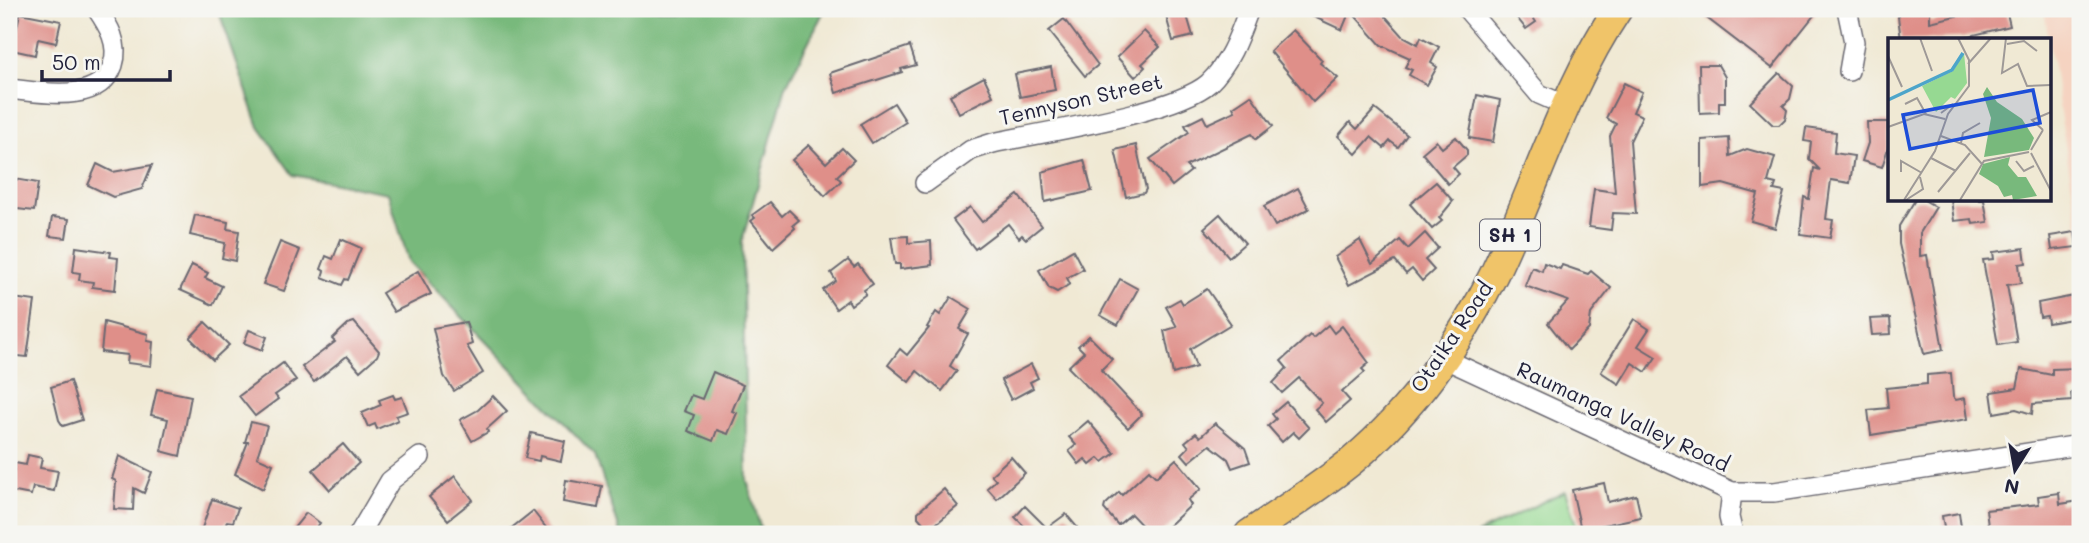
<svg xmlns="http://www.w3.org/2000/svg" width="2089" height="543" font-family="Mali,sans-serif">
<rect width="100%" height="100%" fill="#f6f6f2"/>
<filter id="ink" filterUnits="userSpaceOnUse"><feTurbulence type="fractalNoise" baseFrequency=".0143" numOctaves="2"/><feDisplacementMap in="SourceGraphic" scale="14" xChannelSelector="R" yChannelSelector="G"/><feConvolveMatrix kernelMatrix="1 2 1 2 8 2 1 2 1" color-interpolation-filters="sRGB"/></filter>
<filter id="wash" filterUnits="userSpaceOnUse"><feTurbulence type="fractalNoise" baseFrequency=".00686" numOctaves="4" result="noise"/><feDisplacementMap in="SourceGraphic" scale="28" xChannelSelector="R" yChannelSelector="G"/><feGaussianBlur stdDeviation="1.57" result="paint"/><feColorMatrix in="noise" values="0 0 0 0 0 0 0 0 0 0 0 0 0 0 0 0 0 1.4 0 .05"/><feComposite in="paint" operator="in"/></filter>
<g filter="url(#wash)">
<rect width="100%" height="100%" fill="#f0e9d4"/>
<path fill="#f5d3c1" d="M2044,9h36v230z"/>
<path fill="#96d992" stroke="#5c7e66" stroke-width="2" d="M1565,491l14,43h-102z"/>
<path fill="#78b97c" stroke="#4d6e5c" stroke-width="2" d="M218,9h607l-39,77 -44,155 5,239 15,54h-141l-26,-79 -186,-193 -21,-69 -95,-18 -34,-48z"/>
<g id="blocks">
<g fill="#df8f89">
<path d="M1164,9h21l8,27 -20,5z"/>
<path d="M1297,9h42l10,4 -7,17z"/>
<path d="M1349,9h30l24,27 15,8 3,-7 18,10 -8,16 6,4 -10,18 -18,-10 3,-5 -7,-3 5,-9 -29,-13z"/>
<path d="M1510,9h17l9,13 -10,7z"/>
<path d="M1695,9h124l-47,59z"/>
<path d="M1897,9h33v13l56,-13h20l4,17 -48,12 -61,2z"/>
<path d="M20,13l41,8 -5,22 -18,-4 -3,16 -23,-5z"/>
<path d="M1064,19l34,46 -13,11 -36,-45z"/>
<path d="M1293,30l29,30 -2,3 18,15 -25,24 -43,-51z"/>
<path d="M1144,31l16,16 -18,17 3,3 -10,10 -18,-20z"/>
<path d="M910,46l6,19 -15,4 1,3 -66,21 -6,-20z"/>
<path d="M1699,65h19l7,12v25h-6v10l-19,1z"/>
<path d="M1051,67l4,23 -35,7 -5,-23z"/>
<path d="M1779,73l14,13 -3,13 -7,7 4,4 -2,9 -6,6h-6l-23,-22z"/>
<path d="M984,77l9,19 -34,17 -9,-18z"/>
<path d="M1624,83l18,9 -9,20 9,4 -12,25 6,73 -23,-1 -2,17 -22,-3 5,-38 21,3 -5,-56 6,-12 -10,-6z"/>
<path d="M1251,95l22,31 -17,13 -4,-5 -66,32 5,5 -19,15 -22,-27 39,-27 -4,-7 18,-9 4,8 28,-13 -2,-4z"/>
<path d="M1477,95l23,5 -7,42 -24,-4z"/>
<path d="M894,103l12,19 -34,21 -12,-19z"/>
<path d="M1375,109l32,26 -9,12 -8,-6 -6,7 -13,-11 -15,17 -18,-18 12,-14 7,7z"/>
<path d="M1867,122h21l1,23 -7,22 -20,-6 6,-18z"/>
<path d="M1806,128l30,4 -2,21 20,3 -4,27 -19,-3 -5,39 7,1 -3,18 -30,-4 4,-37 5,2 5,-31 6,2 -11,-11 2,-17 -7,-1z"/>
<path d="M1456,137l11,13v5l-14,12 6,7 -11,10 -26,-31 14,-12 6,7z"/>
<path d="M1729,138l1,18 17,-7 28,8 -7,25 8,2 -2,6 10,2 -9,36 -24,-7 7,-27 -35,-10 -21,3v-47z"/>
<path d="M809,145l17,18 16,-15 12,12 -17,16 4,5 -16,15 -33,-36z"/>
<path d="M1136,145l10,44 -2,4 -18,4 -11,-47z"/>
<path d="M1084,160l8,31 -47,11 -3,-30z"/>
<path d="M97,164l16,8 39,-7 -10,24 -29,8 -25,-12z"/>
<path d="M9,178l29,5 -4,28 -25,-3z"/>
<path d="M1436,182l17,19 -14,17 3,3 -10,8 -22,-25z"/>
<path d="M1298,188l11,21 -34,17 -11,-20z"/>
<path d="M1018,195l24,31 -16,13 -4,-4 -3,3 -11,-14 -33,25 -22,-29 17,-13 12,15z"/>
<path d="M1915,200h9l12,7 -16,26v23l7,-1 16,95 -19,4 -25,-110v-18z"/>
<path d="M1951,200h33l4,22 -15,2 -1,-5 -18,2z"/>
<path d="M770,202l12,14 7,-6 10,10 -6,5 2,3 -22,20 -22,-27 4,-3 -3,-3z"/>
<path d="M1220,214l25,29 -16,14 -25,-29z"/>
<path d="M195,215l33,7 -1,7 12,2 -4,30 -13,-3 3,-15 -35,-8z"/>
<path d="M52,217l17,2 -3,19 -17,-2z"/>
<path d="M2075,232l2,15 -25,3 -2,-14z"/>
<path d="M1425,233l13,15 -13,12 9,10 -12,11 -10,-12 -6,5 -11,-13 -46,24 -14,-28 25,-17 12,24 28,-24 8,9z"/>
<path d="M908,236v7l23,-2 1,24 -32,4v-5h-5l-4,-27z"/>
<path d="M341,239l20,9 -13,32 -3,-1 -3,6 -20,-8 2,-6 -3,-2 5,-13 7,3z"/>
<path d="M280,242l20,8 -16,41 -21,-7z"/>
<path d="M76,247l35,5 -1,5 8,1 -3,32 -23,-3 1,-5 -14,-2 1,-7 -7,-1z"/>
<path d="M2024,248l2,15 -7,1 2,19 -14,2 10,57 -19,3 -15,-85 11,-1 -1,-7z"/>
<path d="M1073,250l10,19 -16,9 3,6 -13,8 -8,-4 -10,-18z"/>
<path d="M848,260l6,7 4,-3 15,20 -9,6 2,4 -15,11 -3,-5 -12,9 -13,-19 13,-9 -5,-8z"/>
<path d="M1544,263l16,6 2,-4 26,9 3,-3 20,17 -20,26 -2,15 -20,21 -21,-27 20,-22 -43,-15 7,-19 10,4z"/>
<path d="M192,265l16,8 -3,5 17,8 -9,19 -33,-15z"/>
<path d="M418,271l13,23 -37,18 -12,-19z"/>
<path d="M1120,279l18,10 -20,36 -18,-10z"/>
<path d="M1207,289l24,35 -41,25 6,18 -23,7 -9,-43 13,-4 -11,-20 14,-8 3,5z"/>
<path d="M2074,296l4,22 -30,5 -1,-7 -7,1 -2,-14z"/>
<path d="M951,297l20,12 -12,20 9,5 -18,32 7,5 -15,20 -25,-20 -8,11 -21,-17 12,-16 7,6 22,-27 -2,-1 9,-15 4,3z"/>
<path d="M13,298l22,3 -8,56 -18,-2v-50h3z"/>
<path d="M1890,318l1,16 -19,1 -2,-16z"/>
<path d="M1634,319l15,10 -11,17 18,11 -10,15 -14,-9 -13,21 -18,-12z"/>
<path d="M104,322l44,12 -1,7 6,1 -2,24 -24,-3 1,-8 -27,-3z"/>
<path d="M205,322l24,23 -16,15 -23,-22z"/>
<path d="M354,322l25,29 -2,5 -17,15 -13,-15 -33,26 -12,-15 33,-25 -3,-3 16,-15z"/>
<path d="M466,322l6,22 -5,2 16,27 -29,18 -10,-15 -11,-48z"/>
<path d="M1328,325l6,8 8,-7 27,37 -7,6 3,3 -23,20 8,9 -24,21 -11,-13 7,-6 -23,-25 -17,15 -9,-10 14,-15 -6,-7 29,-26 3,3z"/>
<path d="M249,330l18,7 -5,13 -18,-7z"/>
<path d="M1089,336l23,23 -11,11 41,44 -14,14 -60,-61 16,-15 -6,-6z"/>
<path d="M283,363l13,17 -21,15 3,4 -23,17 -16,-20z"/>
<path d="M1031,364l7,14 -8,4 3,6 -22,12 -10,-20z"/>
<path d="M2080,368v24l-9,1 1,8 -39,3 -1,10 -16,-5 -22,4 -3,-21 26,-4 4,-19 31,6v-6z"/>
<path d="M713,372l30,13 -11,26 5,2 -9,21 -11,-4 -4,11 -25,-10 6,-16 -10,-4 7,-16 11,4z"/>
<path d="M1951,373l2,24 3,3 9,-2 3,21 -97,16 -3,-25 20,-2 -2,-20 41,-4v-9z"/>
<path d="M70,381l12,39 -19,6 -4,-6 -8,-33z"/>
<path d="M157,389l34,7 -11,60 -19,-5 7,-32 -17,-4z"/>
<path d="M393,395l2,4 7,-2 6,15 -12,4 2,4 -21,9 -2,-5 -7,3 -6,-14 19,-8 -2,-5z"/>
<path d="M493,396l14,15 -20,18 1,3 -16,9 -12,-21 18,-10z"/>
<path d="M1286,402l23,26 -10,10 -6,-6 -11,10 -14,-16 8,-7 -4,-5z"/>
<path d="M1088,421l27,32 -12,9 -4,-4 -9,7 -5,-6 -6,5 -10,-13 7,-6 -7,-8z"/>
<path d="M251,422l16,4 -10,31 16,7 -10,25 -28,-15 13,-32h-3z"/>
<path d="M1215,423l30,25 5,14 -18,6 -4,-9 -18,-14 -21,17 -7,-8 7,-7 -4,-5 11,-9 4,4z"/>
<path d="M531,433l34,8 -4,20 -21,-5 -1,5 -14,-3z"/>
<path d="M343,444l16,19 -29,27 -17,-20z"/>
<path d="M28,455l14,3 -2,10 18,3 -4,20 -21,-4 -2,8 -21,-4 5,-28 11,2z"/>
<path d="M119,456l33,16 -8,21 -10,-5 -1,22 -19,-1 2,-28 -4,-2z"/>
<path d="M1011,457l14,16 -28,26 -10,-11 9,-8 -5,-5z"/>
<path d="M1176,459l25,30 -13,11 3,5 -31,29h-10l-19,-20 -13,11 -14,-16 1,-4 14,-13 3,3 27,-25 7,7z"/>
<path d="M455,476l18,24 -25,20 -19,-23z"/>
<path d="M566,480l36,6 -4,22 -35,-6z"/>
<path d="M1604,483l4,19 28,-7 5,22 -60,13 -9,-40z"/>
<path d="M944,489l14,17 -21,17 -12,2 -7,-8v-5z"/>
<path d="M2059,493l1,11 20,-3v26l-56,7h-35l-3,-24 53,-6 -1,-8z"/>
<path d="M212,499l26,9 -5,14 -6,-1 -5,13 -21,-3z"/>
<path d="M1025,506l22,22 19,-14 11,13 -9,7h-36l-17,-17z"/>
<path d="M533,511l18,23h-47z"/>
<path d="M306,513l14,10 -3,4 10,7h-38z"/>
<path d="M1959,513l3,21h-17l-3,-18z"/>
</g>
</g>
</g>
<g filter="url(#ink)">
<use href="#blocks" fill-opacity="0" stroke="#6a6871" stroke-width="2"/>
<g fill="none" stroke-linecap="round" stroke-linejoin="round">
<g stroke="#6a6871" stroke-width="22">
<g id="minor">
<path d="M1467,9l72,85 25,11"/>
<path d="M1847,9l7,33 -5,29"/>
<path d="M9,89c32,3 90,16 104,-24 7,-21 -5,-40 -16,-56"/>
<path d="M925,183l46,-33 22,-7c49,-11 182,-30 216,-60 21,-20 30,-47 40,-74"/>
<path d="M1443,358l289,134h42l306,-47"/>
<path d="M1732,492l-3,25 4,17"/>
<path d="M359,534l31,-53 30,-24"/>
</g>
</g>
<g stroke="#6a6871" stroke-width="31">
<path id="highway" d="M1249,534c34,-24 71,-47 104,-74 58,-49 108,-118 141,-186 43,-89 69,-183 124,-265"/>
</g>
<use href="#minor" stroke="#fff" stroke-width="19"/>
<use href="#highway" stroke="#f0c469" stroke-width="28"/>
</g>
</g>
<g text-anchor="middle" stroke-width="6" stroke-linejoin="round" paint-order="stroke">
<rect fill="#f6f6f2" stroke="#626272" stroke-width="2" x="1480" y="219.5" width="60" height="31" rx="5"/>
<g font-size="19" font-weight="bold" fill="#22223b">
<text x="1510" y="242">SH 1</text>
</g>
<g font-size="21" fill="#22223b" stroke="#f6f6f2">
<text transform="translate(1081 100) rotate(-13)" y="7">Tennyson Street</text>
<text transform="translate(1452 337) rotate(-56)" y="7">Otaika Road</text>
<text transform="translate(1623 417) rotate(25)" y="7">Raumanga Valley Road</text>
</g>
</g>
<g transform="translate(1888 38)">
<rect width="163" height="163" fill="#f0e9d4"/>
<path d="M76,15l3,30 -12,16 -4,-2 -15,15 -14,-26 31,-15z" fill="#96d992"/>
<path d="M99,49l10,15 25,17 12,19 -5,12 -45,7 7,-39 -8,-24zM122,119l-2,8 10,12h8l11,19 -24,4 -1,-5 -8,2 -6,-11 -19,-12 4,-10z" fill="#78b97c"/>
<path fill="none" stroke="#4da5ca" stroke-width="3.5" d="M0,62l64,-30 11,-17"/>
<path fill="none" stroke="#9e9997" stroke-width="2" d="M32,0l12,33M118,0l-4,35 16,-9 9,22 24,-1M119,6l17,-3 13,10M0,18l14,31M80,26l23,-26M17,66l12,-6 9,16M61,69l-8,6 12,-9M0,89l36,-13 21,5M155,92l-11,-10 19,-8M53,98l24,9 17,19M73,105l2,-10 17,-10M143,112l12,-20M143,115l20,38M43,120l25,13M128,123l8,10 10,-5M13,134v-11l21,12M50,154l32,-39M16,162l31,-49 13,-37 21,-28v-26l-11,-22M18,162l17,-11 -3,-12M72,162l24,-39 45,-9"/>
<path fill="#1d4ed8" fill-opacity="0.15" stroke="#1d4ed8" stroke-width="3.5" d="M145,52l7,33 -130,26 -7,-34z"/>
<rect width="163" height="163" fill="none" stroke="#22223b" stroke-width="3.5"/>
</g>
<rect width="2089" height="543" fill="none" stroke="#f6f6f2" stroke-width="35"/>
<g transform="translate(2015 470) rotate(191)" stroke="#f6f6f2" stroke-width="5" paint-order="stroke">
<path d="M0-5L12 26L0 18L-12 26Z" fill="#22223b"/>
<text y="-10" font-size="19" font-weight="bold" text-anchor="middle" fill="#22223b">N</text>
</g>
<path d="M42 70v10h128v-10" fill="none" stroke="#22223b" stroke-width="3.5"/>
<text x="52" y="70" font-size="21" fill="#22223b" stroke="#f6f6f2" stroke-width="5" paint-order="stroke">50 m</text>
</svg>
